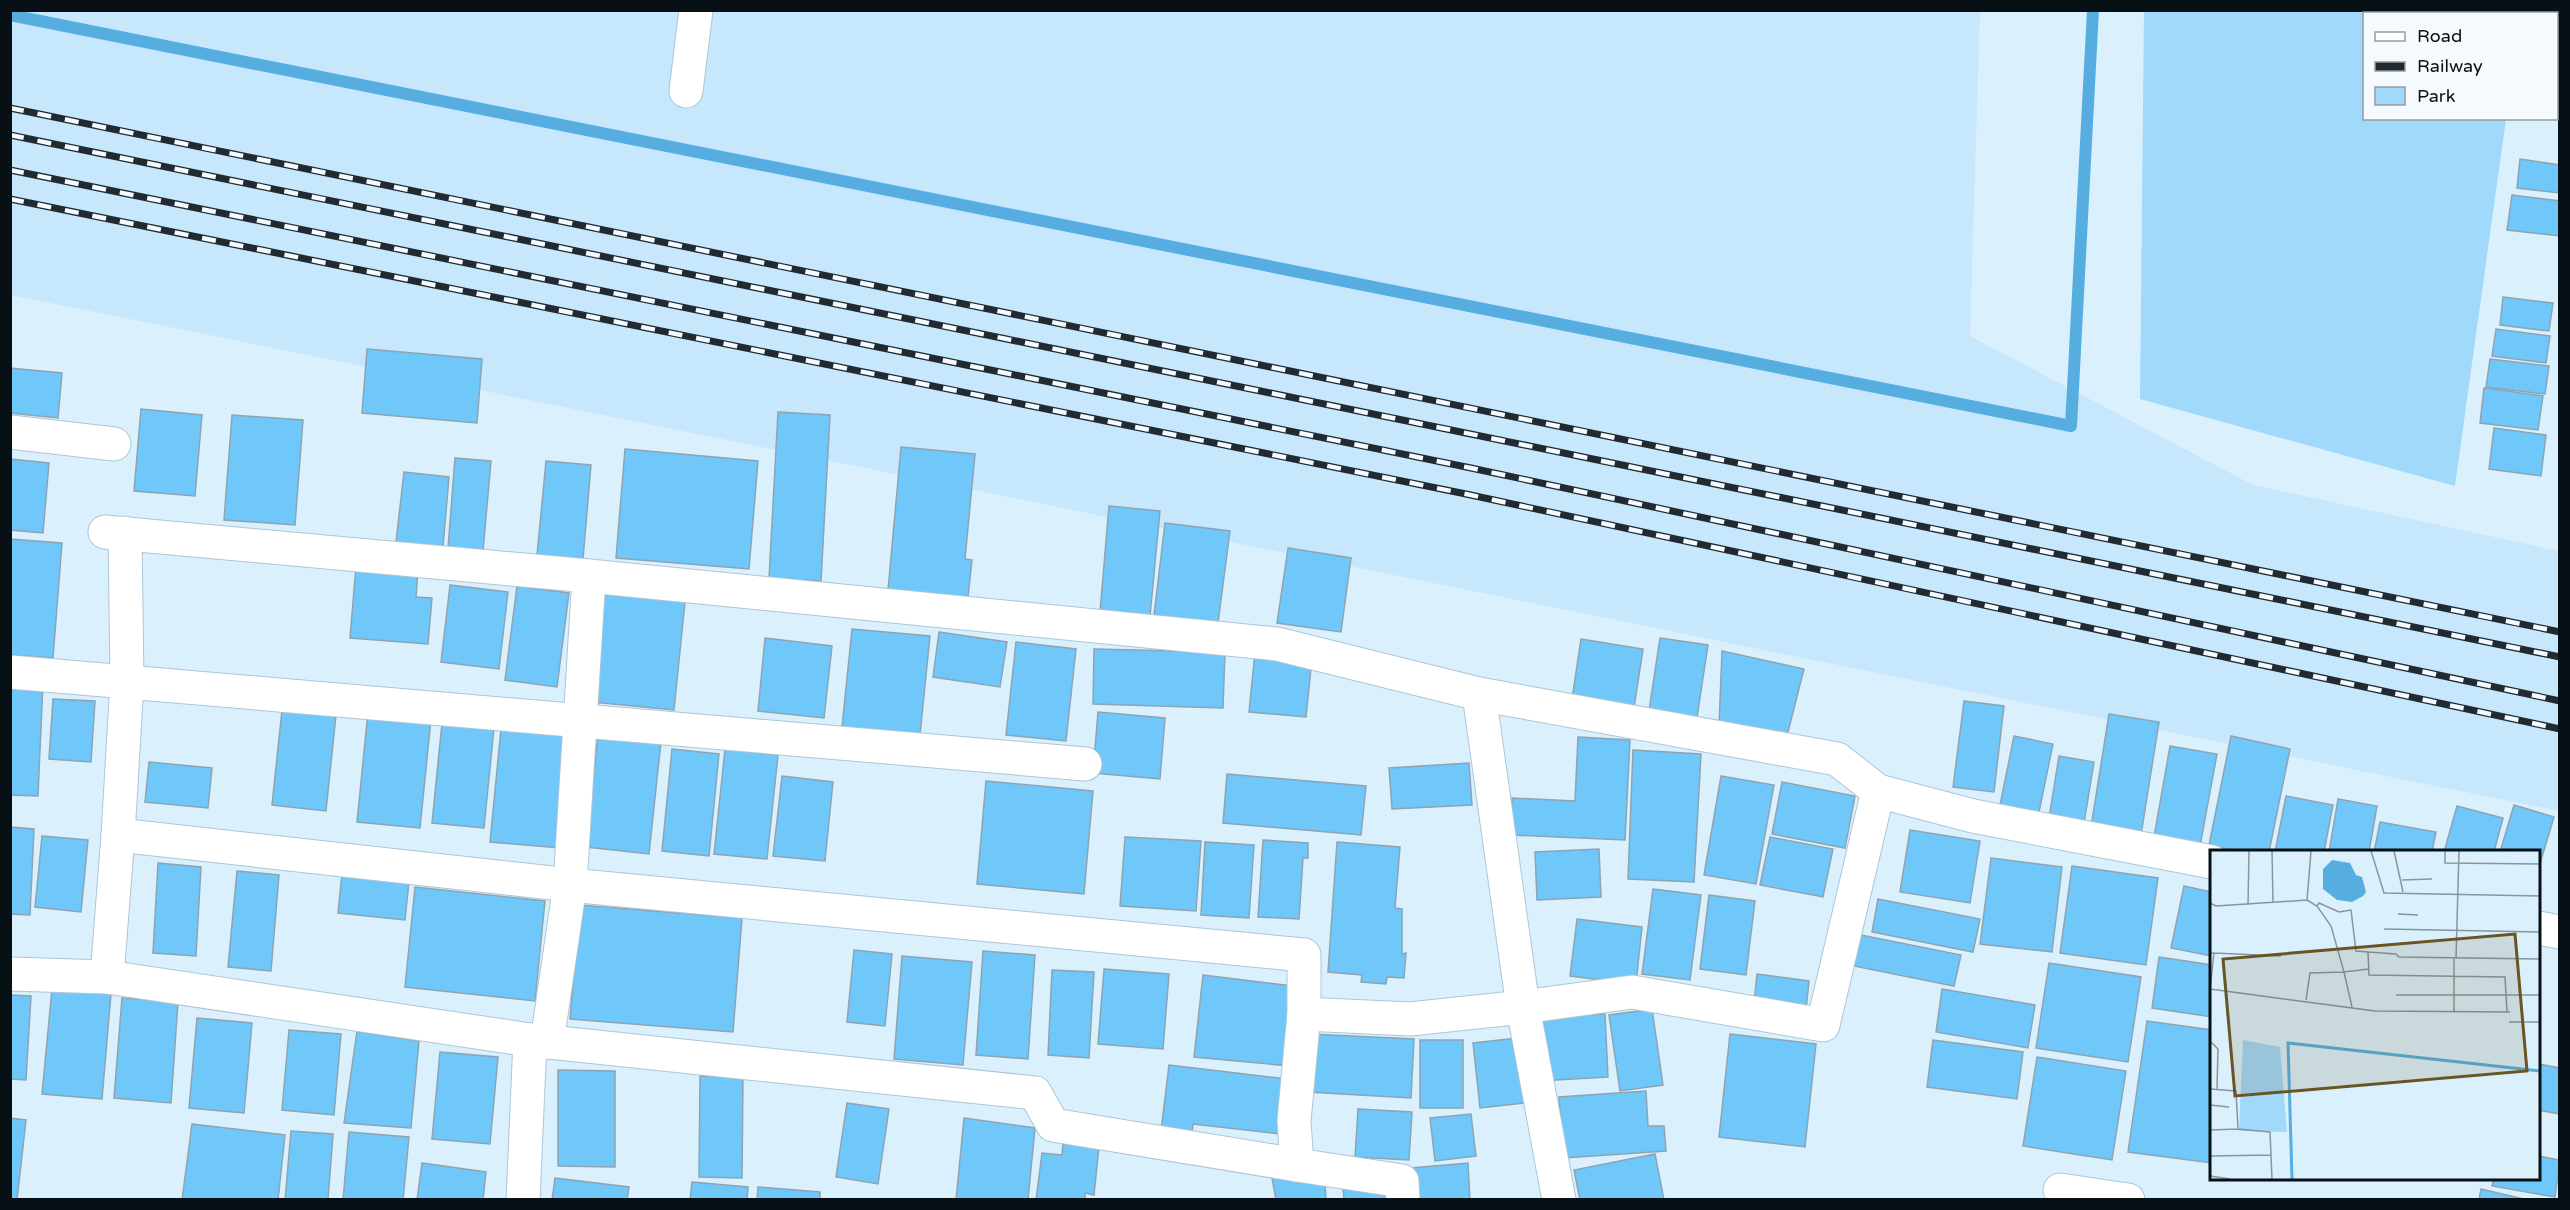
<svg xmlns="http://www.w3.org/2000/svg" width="2570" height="1210" font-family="'Varela Round',sans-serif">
<rect width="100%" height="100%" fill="#dbf0fd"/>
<path fill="#c6e7fc" d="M10,11h1970l-10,325 283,149 306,66v260l-2548,-516z"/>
<path fill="#a0d9fc" d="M2144,11h376v3h-156v104l142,1 -51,367 -315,-87z"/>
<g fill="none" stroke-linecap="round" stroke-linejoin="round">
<path stroke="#56aee0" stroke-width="12" d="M10,15l2061,411 22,-416"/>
</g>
<g fill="#6fc7fa" stroke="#8ca4b3" stroke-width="1.5">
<path d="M2520,159l40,6v28l-43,-5z"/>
<path d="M2512,195l48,6v35l-53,-6z"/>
<path d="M2503,297l50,6 -4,28 -49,-6z"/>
<path d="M2496,329l54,7 -4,27 -54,-7z"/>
<path d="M367,349l115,10 -5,64 -115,-10z"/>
<path d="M2490,359l59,7 -4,28 -59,-7z"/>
<path d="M10,368l52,5 -4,45 -48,-5z"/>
<path d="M2484,388l59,8 -5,34 -58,-7z"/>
<path d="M141,409l61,6 -7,81 -61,-5z"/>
<path d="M778,412l52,3 -9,166 -52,-3z"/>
<path d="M232,415l71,5 -8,105 -71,-5z"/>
<path d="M2494,428l52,7 -5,41 -52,-7z"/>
<path d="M901,447l74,7 -10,105 7,1 -4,37 -80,-7z"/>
<path d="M625,449l133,12 -9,108 -133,-11z"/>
<path d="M455,458l36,3 -8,90 -35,-3z"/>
<path d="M10,459l39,4 -6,70 -33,-3z"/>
<path d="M546,461l45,4 -8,94 -46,-4z"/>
<path d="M404,472l45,5 -6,70 -47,-5z"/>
<path d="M1109,506l51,5 -10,105 -50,-4z"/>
<path d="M1165,523l65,8 -12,92 -64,-8z"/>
<path d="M10,539l52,4 -9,115 -43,-3z"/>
<path d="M1288,548l63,10 -10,74 -64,-9z"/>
<path d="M356,566l62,4 -2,27 16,1 -4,46 -78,-6z"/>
<path d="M450,585l58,7 -9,77 -58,-7z"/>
<path d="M517,586l52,7 -12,94 -52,-7z"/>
<path d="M603,594l82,8 -11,108 -82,-8z"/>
<path d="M852,629l78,7 -10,99 -78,-8z"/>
<path d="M939,632l68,10 -7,45 -67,-10z"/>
<path d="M765,638l67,8 -8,72 -66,-7z"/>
<path d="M1660,638l48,7 -12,79 -48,-7z"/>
<path d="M1581,639l62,10 -9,59 -62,-9z"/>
<path d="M1016,642l60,7 -10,92 -60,-6z"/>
<path d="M1094,649l131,3 -2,56 -130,-4z"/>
<path d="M1722,651l82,18 -17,67 -68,-10z"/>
<path d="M1255,652l57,7 -6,58 -57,-5z"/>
<path d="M10,681l33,1 -5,114 -28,-1z"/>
<path d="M53,699l42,2 -4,61 -42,-3z"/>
<path d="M1964,701l40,5 -10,86 -41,-5z"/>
<path d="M282,710l54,5 -10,96 -54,-6z"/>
<path d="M368,712l63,7 -11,109 -63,-6z"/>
<path d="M1098,712l67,6 -5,61 -67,-6z"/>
<path d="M2109,714l50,8 -18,113 -50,-8z"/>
<path d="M442,723l52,5 -10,100 -52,-5z"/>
<path d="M501,729l70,7 -11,112 -70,-6z"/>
<path d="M598,735l63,7 -12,112 -63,-7z"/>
<path d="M2014,736l39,8 -15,73 -39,-7z"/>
<path d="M2231,736l59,13 -21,103h-28l-32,-7z"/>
<path d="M1578,737l52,3 -5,100 -114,-5 1,-37 63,3z"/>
<path d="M2170,746l47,8 -17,92 -46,-9z"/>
<path d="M672,749l47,5 -10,102 -47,-5z"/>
<path d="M725,749l53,6 -11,104 -53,-5z"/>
<path d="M1633,750l68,4 -7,128 -66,-3z"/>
<path d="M2059,756l35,6 -10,61 -35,-5z"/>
<path d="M149,762l63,6 -4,40 -63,-6z"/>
<path d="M1469,763l3,42 -80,4 -3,-41z"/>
<path d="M1227,774l139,12 -5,49 -138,-12z"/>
<path d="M782,776l51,6 -8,79 -52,-5z"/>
<path d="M1721,776l53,9 -18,99 -52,-9z"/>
<path d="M986,781l107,10 -9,103 -107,-10z"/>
<path d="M1782,782l73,14 -10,52 -73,-14z"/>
<path d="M2286,796l47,9 -9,47h-49z"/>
<path d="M2338,799l39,7 -8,46h-40z"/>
<path d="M2514,805l40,12 -16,53v-18h-38z"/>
<path d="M2457,806l46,12 -9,34h-50z"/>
<path d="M2380,822l56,10 -4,20h-58z"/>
<path d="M10,827l24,2 -4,86 -20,-1z"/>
<path d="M1910,830l70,11 -10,62 -70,-11z"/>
<path d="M42,836l46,4 -7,72 -46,-5z"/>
<path d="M1125,837l76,4 -5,70 -76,-5z"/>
<path d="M1770,837l63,12 -10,48 -63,-12z"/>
<path d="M1263,840l45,3v15h-5l-4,61 -41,-2z"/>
<path d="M1205,842l49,3 -5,73 -48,-3z"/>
<path d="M1337,842l63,5 -5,61 7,1v45l4,-1 -2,25 -17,-1 -1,7 -25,-2 1,-7 -34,-3z"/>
<path d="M1599,849l2,48 -64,3 -2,-48z"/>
<path d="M1991,858l71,9 -10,85 -72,-8z"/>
<path d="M158,863l43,4 -5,89 -43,-3z"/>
<path d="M2072,866l86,12 -12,87 -86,-12z"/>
<path d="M237,871l42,4 -8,96 -43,-4z"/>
<path d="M342,873l67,8 -4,39 -67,-7z"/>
<path d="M2184,886l28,6v64l-41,-8z"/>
<path d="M415,887l130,14 -10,100 -130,-14z"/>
<path d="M1653,889l48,6 -11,85 -48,-6z"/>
<path d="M1709,895l46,6 -9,74 -46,-6z"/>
<path d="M1878,899l102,20 -7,33 -101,-20z"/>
<path d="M579,905l163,13 -9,114 -163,-13z"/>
<path d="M1577,919l65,8 -6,57 -66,-8z"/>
<path d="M1861,935l100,20 -7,31 -100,-20z"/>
<path d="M854,950l38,4 -7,72 -38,-4z"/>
<path d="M983,951l52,4 -7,104 -52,-4z"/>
<path d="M902,956l70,6 -9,103 -69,-6z"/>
<path d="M2159,957l53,8v52l-60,-9z"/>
<path d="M2049,963l92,14 -13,85 -92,-14z"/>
<path d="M1104,969l65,5 -6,75 -65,-5z"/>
<path d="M1052,970l42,2 -5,86 -41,-3z"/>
<path d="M1757,974l52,7 -3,29 -52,-7z"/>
<path d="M1203,975l90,11 -3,80 -96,-9z"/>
<path d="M52,989l59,5 -9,105 -60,-5z"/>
<path d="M1942,989l93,16 -7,43 -92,-16z"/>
<path d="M10,995l21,1 -5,84 -16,-1z"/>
<path d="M122,998l56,4 -7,101 -57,-5z"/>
<path d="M1652,1009l11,76 -43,6 -11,-76z"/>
<path d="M1605,1014l3,63 -69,4 -4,-64z"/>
<path d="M197,1018l55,5 -8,90 -55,-5z"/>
<path d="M2147,1021l65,9v133l-84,-11z"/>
<path d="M289,1030l52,4 -7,81 -52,-5z"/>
<path d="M357,1031l62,10 -8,87 -67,-5z"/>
<path d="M1310,1034l104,5 -3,59 -104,-6z"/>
<path d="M1730,1034l86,10 -11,103 -86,-10z"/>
<path d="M1517,1038l7,65 -44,5 -7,-65z"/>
<rect x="1420" y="1040" width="43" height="68"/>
<path d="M1933,1040l90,12 -6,47 -90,-12z"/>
<path d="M440,1052l58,5 -8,87 -58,-5z"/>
<path d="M2037,1057l89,14 -14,89 -89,-14z"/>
<path d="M2538,1064l22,4v46l-22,-4z"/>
<path d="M1169,1065l118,14 -7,55 -87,-10 -1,11 -31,-4z"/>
<path d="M558,1070l57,1v96l-57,-1z"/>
<path d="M700,1076l43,1 -1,101 -43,-1z"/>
<path d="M1646,1091l2,35h16l2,25 -102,7 -5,-61z"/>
<path d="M847,1103l42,6 -11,75 -42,-7z"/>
<path d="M1358,1109l54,3 -3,48 -54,-3z"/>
<path d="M1471,1114l5,42 -41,5 -5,-43z"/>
<path d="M10,1118l16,2 -9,80h-7z"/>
<path d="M964,1118l71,10 -7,72h-72z"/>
<path d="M192,1124l93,11 -7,65h-96z"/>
<path d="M291,1131l42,3 -5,66h-43z"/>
<path d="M349,1132l60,5 -6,63h-60z"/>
<path d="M1063,1142l36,5 -5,48 -9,-2v7h-49l6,-47 20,2z"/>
<path d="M1655,1154l9,46h-84l-6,-30z"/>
<path d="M2538,1156l22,4 -5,37 -63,-11 2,-8h44z"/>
<path d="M422,1163l64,9 -3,28h-66z"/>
<path d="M1468,1163l2,37h-57l-2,-32z"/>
<path d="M1300,1173l25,10 1,17h-50l-4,-22z"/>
<path d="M555,1178l74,9 -2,13h-75z"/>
<path d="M692,1182l56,5 -1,13h-57z"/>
<path d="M758,1187l62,5v8h-63z"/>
<path d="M1343,1187l52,5 -1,8h-50z"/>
<path d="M2481,1189l47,11h-49z"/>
</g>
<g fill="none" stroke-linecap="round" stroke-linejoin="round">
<g stroke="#adc6d6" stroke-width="35">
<g id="minor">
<path d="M2556,35l4,8"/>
<path d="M686,91l10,-81"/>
<path d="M10,432l104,12"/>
<path d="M105,532l484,44 688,68 202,50 358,65 41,32 95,25 239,46"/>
<path d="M125,533l2,149 -9,153 452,50 734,70v59l-10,107 3,44 105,16 1,19"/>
<path d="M10,672l1075,92"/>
<path d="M1479,694l44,313 109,-15 191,33 55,-234"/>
<path d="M2538,928l22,4"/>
<path d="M10,974l97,3 423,63 505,53 18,32 244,40"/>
<path d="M107,977l11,-142"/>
<path d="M1304,1014l106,5 113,-12 36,193"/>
<path d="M547,1042l23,-157 19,-309"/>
<path d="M2060,1190l68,10"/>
<path d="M523,1200l7,-160"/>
</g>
</g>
<use href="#minor" stroke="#fff" stroke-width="33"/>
<g stroke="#202a30" stroke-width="7">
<g id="rail">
<path d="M10,108l2550,524"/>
<path d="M10,135l2550,522"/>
<path d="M10,170l1461,298 1089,233"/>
<path d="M10,199l1456,295 1094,235"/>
</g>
</g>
<use href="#rail" stroke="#f5fafe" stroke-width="4.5" stroke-dasharray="14" stroke-linecap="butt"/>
</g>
<g transform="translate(2210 850)">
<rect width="330" height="330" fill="#dbf0fd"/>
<path d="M33,190l37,7 7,85 -48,-1z" fill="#a0d9fc"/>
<path d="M122,10l18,3 6,12 6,2 4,15 -3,4 -11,6 -15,-2 -14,-11v-20z" fill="#56aee0"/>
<path fill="none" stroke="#56aee0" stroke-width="3" d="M82,329l-4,-136 252,28"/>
<path fill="none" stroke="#8696a0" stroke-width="1.5" d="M62,1l1,52M161,1l13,42 156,3M184,1l9,41M235,1v12l95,1M192,30l30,-1M97,50l10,6 14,20 13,46 25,-3M0,53l6,3 91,-6 4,-49M38,55l1,-54M107,56l2,-3 20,9 12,-2 5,41 12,1 1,23 136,2 2,35M188,64l20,1M174,79l156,3M158,102l28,2 3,3 141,2M0,103h4l-4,36M4,103l67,3M246,108l3,-107M0,139l165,22 135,1M186,145h144M96,150l4,-27 34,-1 8,35M244,161v-53M299,172h31M0,191l8,8 -1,40M0,239l26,2 2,38 32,3 2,47M0,255l19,2M0,280l28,-1M0,306l61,-1M0,326l20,3"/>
<path fill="#695423" fill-opacity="0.15" stroke="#695423" stroke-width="3" d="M305,84l12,137 -292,25 -12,-137z"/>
<rect width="330" height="330" fill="none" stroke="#071015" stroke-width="3"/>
</g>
<rect width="2570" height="1210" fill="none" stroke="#071015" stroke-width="24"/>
<rect x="2363" y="12" width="195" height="108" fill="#f5fafe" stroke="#969ca1" stroke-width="1.5"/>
<rect x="2375" y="32" width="30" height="9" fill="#ffffff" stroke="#969ca1" stroke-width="1.5"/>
<text x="2417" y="42" font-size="18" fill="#071015">Road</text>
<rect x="2375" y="62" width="30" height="9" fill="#202a30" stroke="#969ca1" stroke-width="1.5"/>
<text x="2417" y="72" font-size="18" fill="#071015">Railway</text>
<rect x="2375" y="87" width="30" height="18" fill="#a0d9fc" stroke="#969ca1" stroke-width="1.5"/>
<text x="2417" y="102" font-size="18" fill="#071015">Park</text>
</svg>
